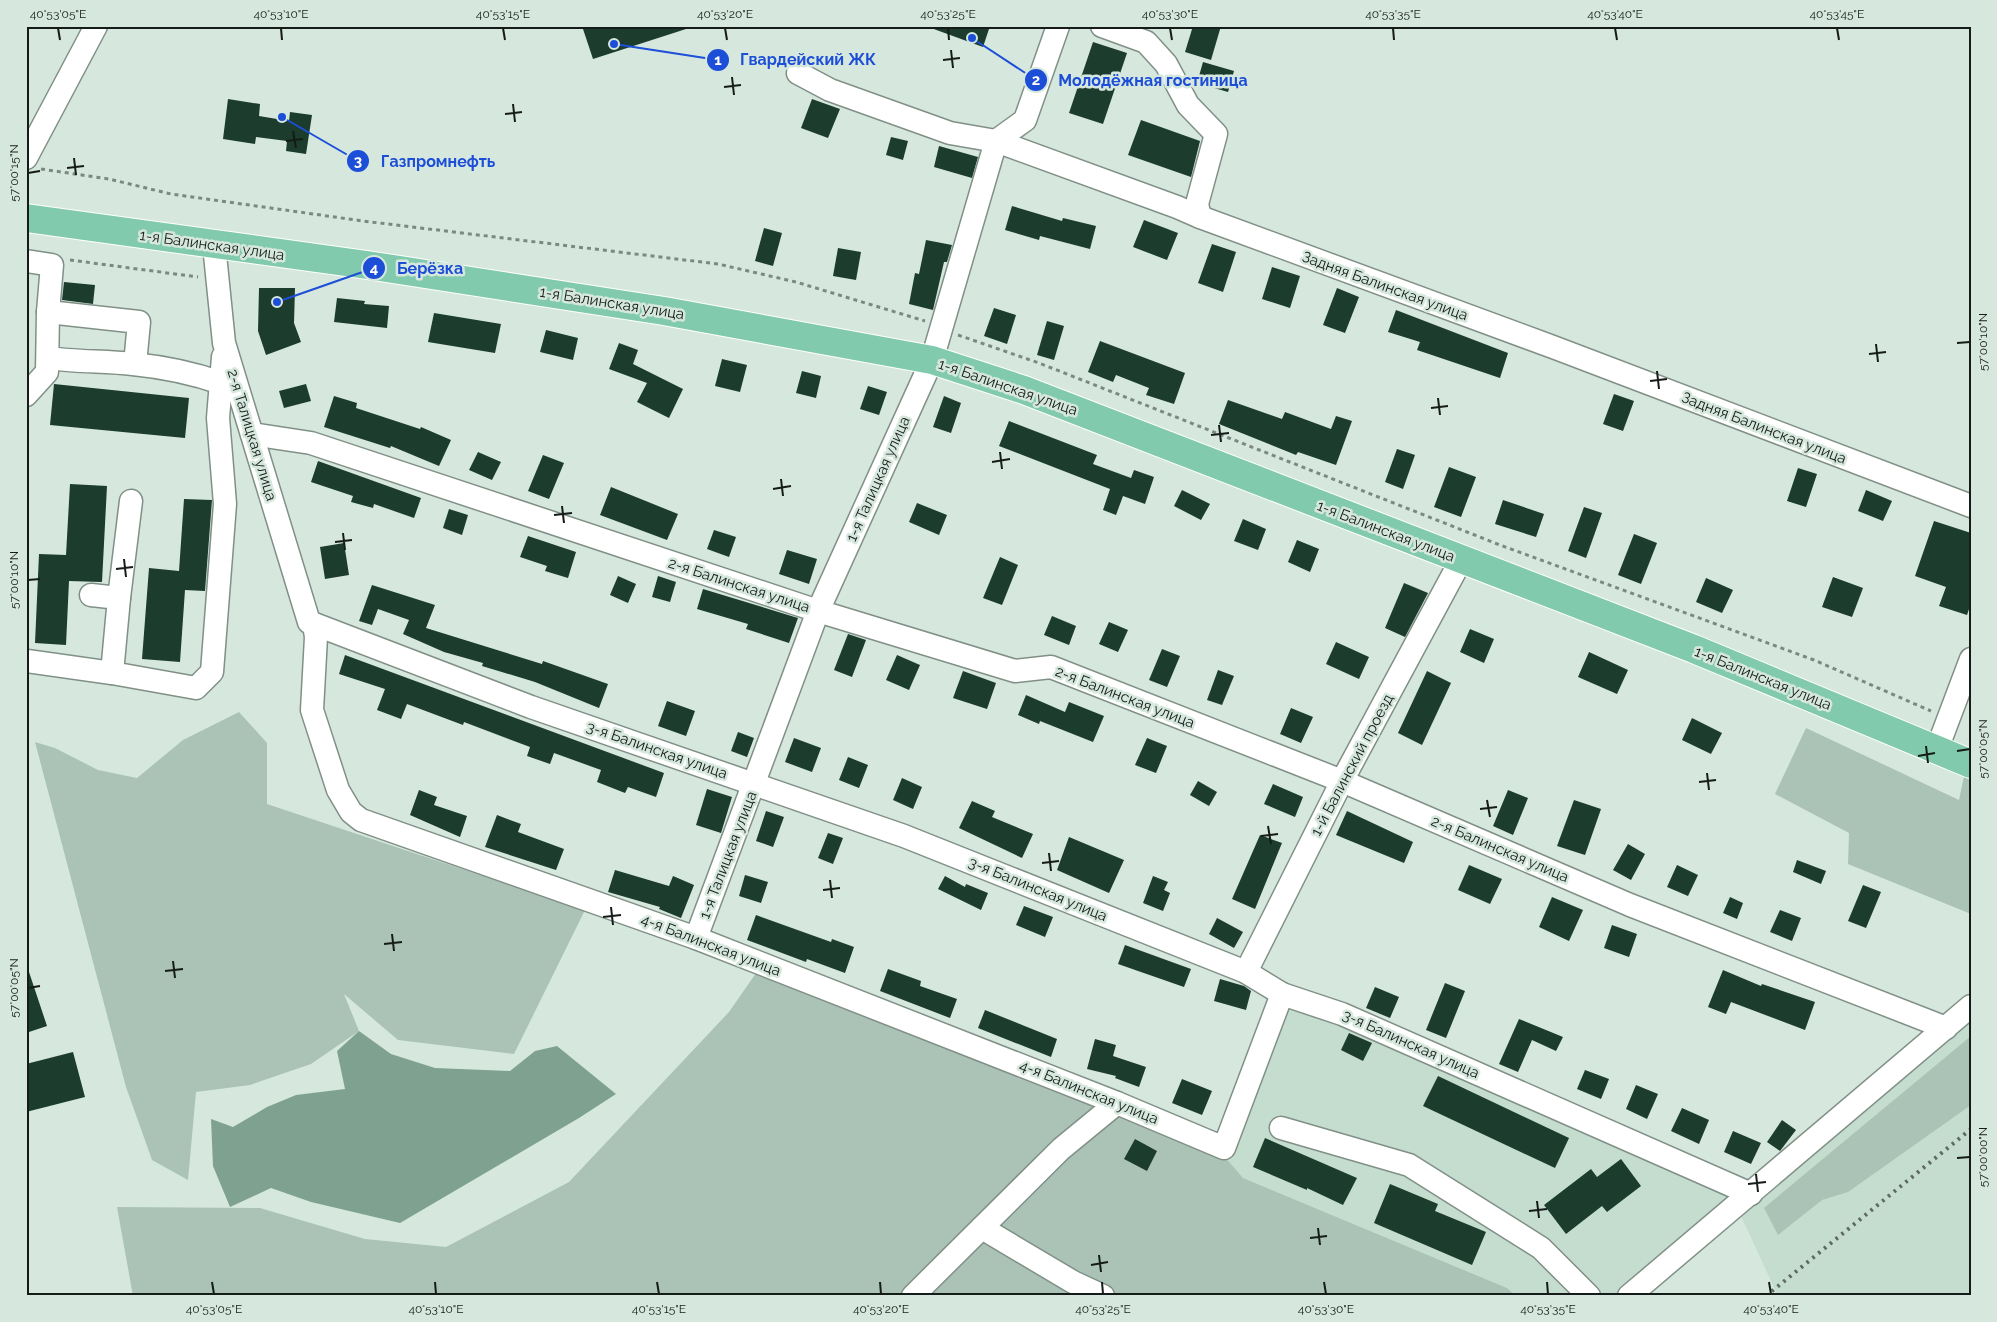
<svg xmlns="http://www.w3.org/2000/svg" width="1997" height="1322" font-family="Raleway,sans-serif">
<rect width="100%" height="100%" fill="#d6e8de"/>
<g fill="#c4ddcf">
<path d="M1285,1003l59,18 394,174 -121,101h-101l-9,-8 -264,-110 -18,-21z"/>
<path d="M1971,1019v277h-193l-37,-80z"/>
</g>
<g fill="#aac3b6">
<path d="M239,712l28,31v61l318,106 -71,144 -116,-14 -54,-46 15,37 -48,33 -61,21 -54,7 -8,88 -36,-20 -26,-73 -91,-345 20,6 43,22 39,8 46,-38z"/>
<path d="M1806,728l153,72 5,-24 7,2v136l-123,-50 1,-31 -74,-39z"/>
<path d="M761,966l464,191 18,21 264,110 9,8h-1383l-16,-89 143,1 105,31 81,8 123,-65 160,-170z"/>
<path d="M1971,1036v69l-123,87 -26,8 -44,35 -14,-27z"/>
</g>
<path fill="#7fa290" d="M359,1031l32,23 44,14 75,3 25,-20 22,-5 59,48 -37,24 -179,105 -89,-21 -40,-14 -41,19 -17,-41 -2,-47 22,8 34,-20 29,-12 49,-6 -8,-38z"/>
<g fill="#1c3c2d">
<path d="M582,26h103l1,3 -93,30z"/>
<path d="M931,26h59l-7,21 -52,-19z"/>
<path d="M1193,26h28l-10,34 -26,-8z"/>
<path d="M1093,42l34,11 -24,71 -34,-11z"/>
<path d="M1203,62l31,9 -6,21 -31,-9z"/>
<path d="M228,99l32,5 -1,12 30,5 1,-9 22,3 -6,39 -20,-3 1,-10 -31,-4 -1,7 -32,-5z"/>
<path d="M812,99l28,10 -12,29 -27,-10z"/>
<path d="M1141,120l59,21 -9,36 -63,-22z"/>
<path d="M891,137l17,4 -5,19 -17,-5z"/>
<path d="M939,146l39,11 -6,21 -38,-11z"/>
<path d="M1012,206l50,15 1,-3 33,8 -6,23 -50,-13 -1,4 -34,-10z"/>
<path d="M1144,220l34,13 -11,27 -34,-13z"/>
<path d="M764,228l18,5 -9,33 -18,-5z"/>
<path d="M926,240l26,5 -5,17h-3l-11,48 -24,-6 6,-31 4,1z"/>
<path d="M1212,244l24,8 -13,40 -25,-9z"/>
<path d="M838,248l23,4 -5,28 -23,-4z"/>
<path d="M1272,267l28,9 -10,32 -28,-9z"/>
<path d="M64,282l31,3 -2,19 -31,-4z"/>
<path d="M259,288h36l-1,35 7,19 -35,13 -8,-24z"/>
<path d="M1337,288l22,9 -14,36 -22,-8z"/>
<path d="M337,298l28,3 -1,3 25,2 -2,22 -53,-6z"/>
<path d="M994,308l22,7 -9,29 -23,-8z"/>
<path d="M1396,310l112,43 -8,25 -83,-28 3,-8 -32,-10z"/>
<path d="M434,313l67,11 -6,29 -67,-11z"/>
<path d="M1047,321l17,5 -10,34 -17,-5z"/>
<path d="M546,330l32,8 -5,22 -33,-8z"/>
<path d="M1100,341l85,32 -11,31 -28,-9 3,-7 -33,-13 -3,7 -25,-10z"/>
<path d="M619,343l19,7 -5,14 50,25 -14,29 -32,-16 10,-19 -38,-14z"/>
<path d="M722,359l25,6 -7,27 -25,-6z"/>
<path d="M802,371l19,5 -5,22 -20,-5z"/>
<path d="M54,384l135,14 -4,40 -135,-13z"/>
<path d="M306,384l5,17 -27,7 -5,-17z"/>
<path d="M868,386l19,6 -8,23 -19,-6z"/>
<path d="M1614,394l20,7 -11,30 -20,-7z"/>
<path d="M334,396l23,7 -1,5 64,21 1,-2 30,13 -12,26 -48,-20 -1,2 -66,-21z"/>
<path d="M944,396l17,7 -10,30 -18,-6z"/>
<path d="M1228,400l54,19 3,-7 46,17 5,-13 16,5 -16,44 -38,-13 -2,3 -77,-31z"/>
<path d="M1009,421l88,34 -4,9 38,14 3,-8 20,7 -9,27 -22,-8 -7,19 -13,-5 7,-21 -111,-43z"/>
<path d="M1397,449l18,6 -12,34 -18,-7z"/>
<path d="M478,452l23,10 -9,18 -23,-10z"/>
<path d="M543,455l21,8 -15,36 -21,-8z"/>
<path d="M318,461l103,37 -7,20 -40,-14 -1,4 -22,-6 2,-6 -42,-14z"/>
<path d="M1449,467l27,10 -15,40 -27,-10z"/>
<path d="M1798,468l19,6 -11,33 -19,-6z"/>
<path d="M70,484l37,2 -5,96 -33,-1 -3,64 -31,-2 4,-89 27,1z"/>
<path d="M611,487l67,27 -11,26 -67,-25z"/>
<path d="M1182,490l28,14 -9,16 -27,-14z"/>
<path d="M1866,490l26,11 -9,20 -25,-10z"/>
<path d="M184,499l28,1 -7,91 -20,-1 -5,72 -38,-3 7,-91 30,3z"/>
<path d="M1503,500l41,14 -8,23 -41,-13z"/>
<path d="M917,503l30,12 -8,20 -30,-13z"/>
<path d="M1584,507l18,6 -16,45 -18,-7z"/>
<path d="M449,509l19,6 -6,20 -19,-7z"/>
<path d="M1243,519l23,10 -8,21 -24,-9z"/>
<path d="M1934,521l37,12v70l-4,12 -28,-9 7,-19 -31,-11z"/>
<path d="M714,530l22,7 -7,20 -22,-8z"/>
<path d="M1634,534l23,9 -16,41 -23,-9z"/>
<path d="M528,536l48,16 -8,26 -23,-7 2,-5 -27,-9z"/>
<path d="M1297,540l22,9 -9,23 -22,-10z"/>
<path d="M344,543l5,32 -24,4 -5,-32z"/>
<path d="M787,550l30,9 -8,25 -30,-10z"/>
<path d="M1000,557l18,8 -16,40 -19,-7z"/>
<path d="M618,576l18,8 -8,19 -18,-8z"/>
<path d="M658,576l18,6 -6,20 -18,-5z"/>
<path d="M1833,577l30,11 -11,29 -30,-10z"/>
<path d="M1706,578l27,12 -11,23 -26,-11z"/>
<path d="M1404,583l24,10 -23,44 -20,-9z"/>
<path d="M372,585l63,20 -9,23 116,36 1,-3 65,23 -9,24 -64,-26 -53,-16 1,-3 -39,-11 -41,-18 6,-14 -31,-11 -6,16 -13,-4z"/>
<path d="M703,589l95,29 -9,25 -43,-14 2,-5 -51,-15z"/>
<path d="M1052,616l24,10 -7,19 -25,-10z"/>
<path d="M1109,622l19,8 -10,22 -19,-8z"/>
<path d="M1470,629l24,10 -10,24 -24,-11z"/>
<path d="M848,634l18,6 -14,37 -18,-7z"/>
<path d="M1336,642l33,15 -10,22 -33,-15z"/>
<path d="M1162,649l18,7 -13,31 -18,-7z"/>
<path d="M1589,652l39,18 -11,24 -39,-17z"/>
<path d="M345,655l319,118 -8,24 -28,-10 -3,6 -28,-11 4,-12 -47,-17 -4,11 -23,-8 3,-9 -66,-25 -1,3 -56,-21 -6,15 -24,-9 8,-21 -46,-15z"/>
<path d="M897,655l23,10 -11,25 -23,-10z"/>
<path d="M1218,670l16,6 -12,29 -15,-5z"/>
<path d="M963,671l33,12 -9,26 -34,-11z"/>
<path d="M1427,671l24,12 -29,62 -24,-12z"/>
<path d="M1026,695l39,17 4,-10 35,14 -11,26 -53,-21 -1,3 -21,-9z"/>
<path d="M667,701l28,10 -9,25 -28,-10z"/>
<path d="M1291,708l22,9 -12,26 -21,-9z"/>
<path d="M1692,718l30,15 -11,21 -29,-14z"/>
<path d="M738,732l16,6 -7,19 -16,-6z"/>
<path d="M794,738l27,10 -9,24 -27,-10z"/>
<path d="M1147,738l20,8 -11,27 -21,-8z"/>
<path d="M848,757l20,8 -9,23 -20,-8z"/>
<path d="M902,778l20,9 -9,22 -20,-9z"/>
<path d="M1198,781l19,11 -8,14 -19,-11z"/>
<path d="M1273,784l30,13 -8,20 -31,-13z"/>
<path d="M707,789l25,8 -11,36 -25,-8z"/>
<path d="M419,790l18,7 -3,8 33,11 -7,21 -50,-22z"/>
<path d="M1508,790l20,8 -15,37 -20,-9z"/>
<path d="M1574,800l27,9 -16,46 -28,-9z"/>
<path d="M972,801l23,10 -3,6 41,17 -11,24 -63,-30z"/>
<path d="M766,811l18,6 -11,30 -17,-6z"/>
<path d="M1347,811l66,31 -9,21 -68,-28z"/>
<path d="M497,815l24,9 -3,8 46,17 -8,21 -71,-23z"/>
<path d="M828,833l15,5 -10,26 -15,-6z"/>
<path d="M1260,835l22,8 -27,66 -23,-10z"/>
<path d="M1069,837l55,23 -15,33 -52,-23z"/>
<path d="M1628,844l17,10 -14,26 -18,-10z"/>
<path d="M1797,860l29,11 -5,13 -28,-12z"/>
<path d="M1469,865l33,14 -12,25 -32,-14z"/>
<path d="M1677,865l21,10 -10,21 -21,-9z"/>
<path d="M615,870l54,16 4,-10 21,9 -13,33 -22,-9 1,-2 -52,-15z"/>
<path d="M745,875l23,7 -7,21 -22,-7z"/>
<path d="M945,876l20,11 1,-3 22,9 -7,17 -43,-21z"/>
<path d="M1153,876l15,6 -4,8 6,3 -7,18 -20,-8z"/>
<path d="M1863,885l18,7 -15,36 -18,-7z"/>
<path d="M1552,897l31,13 -14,31 -30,-14z"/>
<path d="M1730,897l13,6 -6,16 -14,-6z"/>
<path d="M1024,906l29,11 -8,20 -29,-12z"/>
<path d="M1780,910l21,8 -9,23 -22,-9z"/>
<path d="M756,915l75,27 1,-3 22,8 -9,26 -38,-14 -1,3 -59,-22z"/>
<path d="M1217,918l26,14 -9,16 -25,-14z"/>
<path d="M1612,925l25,9 -8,23 -25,-9z"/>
<path d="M1125,945l66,24 -7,18 -66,-23z"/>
<path d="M888,969l33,12 -1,5 37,13 -7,19 -70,-27z"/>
<path d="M1723,970l38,16 1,-2 53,18 -10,28 -74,-28 -5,12 -18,-7z"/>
<path d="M26,972h3l18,54 -21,7z"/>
<path d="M1220,979l24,7 7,5 -5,19 -32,-9z"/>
<path d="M1445,983l20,8 -19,47 -20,-8z"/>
<path d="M1375,987l24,10 -9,21 -24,-10z"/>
<path d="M985,1010l72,29 -6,18 -73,-29z"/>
<path d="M1519,1019l44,18 -7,14 -24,-11 -14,32 -19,-8z"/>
<path d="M1349,1033l23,10 -9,18 -22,-11z"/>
<path d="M1095,1039l21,6 -3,11 33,11 -7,20 -24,-9 1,-2 -29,-7z"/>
<path d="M73,1052l12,45 -59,15v-48z"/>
<path d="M1585,1070l24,9 -8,20 -24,-10z"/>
<path d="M1438,1076l131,62 -14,30 -132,-62z"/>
<path d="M1182,1079l30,12 -10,24 -30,-12z"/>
<path d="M1636,1085l22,9 -11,25 -21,-10z"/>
<path d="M1682,1108l27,12 -10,24 -28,-13z"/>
<path d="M1782,1120l14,10 -16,21 -13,-9z"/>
<path d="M1733,1131l28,12 -10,21 -27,-12z"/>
<path d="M1265,1138l92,40 -14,27 -36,-17v2l-54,-23z"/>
<path d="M1135,1139l22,12 -10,20 -23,-12z"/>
<path d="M1621,1159l20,27 -34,26 -5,-6 -36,28 -22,-29 47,-36 6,8z"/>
<path d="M1390,1184l48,20 -3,7 51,21 -14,33 -98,-42z"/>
</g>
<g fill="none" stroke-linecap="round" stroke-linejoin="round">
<g stroke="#809087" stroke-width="25">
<g id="minor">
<path d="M1102,26l44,16 20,22 22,41 28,29 -19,70 3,13"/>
<path d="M798,73l32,17 120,43 46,8 181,66 23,10 353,130 418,159"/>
<path d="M26,158l70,-132"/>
<path d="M214,245l10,98 85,279 222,85 373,129 342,136 36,22 60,20 409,180"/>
<path d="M26,261l26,4 -4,47 91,10 -4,42"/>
<path d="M48,358c28,4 56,3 85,6 30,3 60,9 88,19"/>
<path d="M26,395l21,-23 1,-60"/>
<path d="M252,434l59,9 507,168 197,60 36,-4 291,114 288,124 316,123"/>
<path d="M91,595l28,3 -7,75 84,15 16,-16 13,-168 -7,-86 5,-61"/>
<path d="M119,598l12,-97"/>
<path d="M314,624l2,13 -4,73 26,80 13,22 10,8 335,118 421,165 107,45 58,-154"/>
<path d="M27,661l85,12"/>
<path d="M1937,749l34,-90"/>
<path d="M696,938l122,-327 114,-251 64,-219 29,-21 33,-94"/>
<path d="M1246,972l96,-191 119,-221"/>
<path d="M1281,1128l128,37 132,83 48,48"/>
<path d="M982,1228l91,54 30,14"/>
<path d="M913,1296l148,-147 56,-46"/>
<path d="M1629,1296l342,-290"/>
</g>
</g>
<g stroke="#fff" stroke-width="30">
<path id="major" d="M26,218l341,47 297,46 268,49 92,30 670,259 277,115"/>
</g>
<g stroke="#7c8882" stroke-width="3" stroke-dasharray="4 4" stroke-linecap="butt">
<path d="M41,169l68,10 62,15 192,27 355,43 78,18 129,39"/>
<path d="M70,260l128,17"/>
<path d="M958,335l81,28 461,182 314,115 117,51"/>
</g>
<use href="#minor" stroke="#fff" stroke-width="22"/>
<use href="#major" stroke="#82caae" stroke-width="28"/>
<path stroke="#5f6963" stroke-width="4" stroke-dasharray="2.5 5" stroke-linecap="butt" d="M1766,1296l205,-167"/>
</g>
<path fill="none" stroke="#151b18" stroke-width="2" d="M58,28l2,12M281,28l1,12M503,28l2,12M725,28l2,12M948,28l1,12M1170,28l2,12M1393,28l1,12M1615,28l2,12M1837,28l2,12M951,50l2,18M943,60l17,-2M732,77l2,18M724,87l17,-2M513,104l2,18M505,114l17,-2M293,131l3,17M286,141l17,-2M74,158l2,17M67,168l17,-2M28,173l12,-2M1957,343l13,-1M1876,344l2,18M1869,354l17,-2M1657,371l2,18M1650,381l17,-2M1438,398l2,17M1431,408l17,-2M1219,425l2,17M1211,435l18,-2M1000,452l2,17M992,462l18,-3M781,479l2,17M773,489l18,-3M562,506l2,17M554,515l18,-2M343,533l2,17M335,542l17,-2M124,559l2,18M116,569l17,-2M28,580l12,-1M1926,746l2,17M1957,751l13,-2M1918,756l17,-3M1707,773l2,17M1699,782l17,-2M1487,800l3,17M1480,809l17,-2M1268,826l3,18M1261,836l17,-2M1049,853l2,18M1042,863l17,-2M830,880l2,18M823,890l17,-2M611,907l2,18M603,917l18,-2M392,934l2,17M384,944l18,-2M173,961l2,17M165,971l18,-2M28,988l12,-2M1957,1158l13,-1M1756,1174l2,18M1748,1184l18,-2M1537,1201l2,17M1529,1211l18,-2M1318,1228l2,17M1310,1238l17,-2M1099,1255l2,17M1091,1265l17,-3M212,1282l2,12M435,1282l1,12M657,1282l2,12M880,1282l1,12M1102,1282l1,12M1324,1282l2,12M1547,1282l1,12M1769,1282l2,12"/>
<g text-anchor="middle" stroke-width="5" stroke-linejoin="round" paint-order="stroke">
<g font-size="15" fill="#151b18" stroke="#d6e8de">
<text transform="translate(212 245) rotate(8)" y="5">1-я Балинская улица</text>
<text transform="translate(1385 286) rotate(20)" y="5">Задняя Балинская улица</text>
<text transform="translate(612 303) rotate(9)" y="5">1-я Балинская улица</text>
<text transform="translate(1008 387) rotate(19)" y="5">1-я Балинская улица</text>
<text transform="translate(1764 428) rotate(21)" y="5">Задняя Балинская улица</text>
<text transform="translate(252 435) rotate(73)" y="5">2-я Талицкая улица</text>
<text transform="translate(878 479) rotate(-66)" y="5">1-я Талицкая улица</text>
<text transform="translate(1386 531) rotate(21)" y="5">1-я Балинская улица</text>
<text transform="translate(739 585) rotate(18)" y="5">2-я Балинская улица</text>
<text transform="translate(1763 678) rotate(22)" y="5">1-я Балинская улица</text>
<text transform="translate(1125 697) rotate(21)" y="5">2-я Балинская улица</text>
<text transform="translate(657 750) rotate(19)" y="5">3-я Балинская улица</text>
<text transform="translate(1352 765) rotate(-62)" y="5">1-й Балинский проезд</text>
<text transform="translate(1500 849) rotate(23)" y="5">2-я Балинская улица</text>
<text transform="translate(728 855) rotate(-69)" y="5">1-я Талицкая улица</text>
<text transform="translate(1038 889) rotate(22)" y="5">3-я Балинская улица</text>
<text transform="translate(711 945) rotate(21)" y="5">4-я Балинская улица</text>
<text transform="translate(1411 1044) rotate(24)" y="5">3-я Балинская улица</text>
<text transform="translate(1089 1092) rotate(22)" y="5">4-я Балинская улица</text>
</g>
</g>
<path fill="none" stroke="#1d4ed8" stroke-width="2" d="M614 44L718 60M972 38L1036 80M282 117L358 161M277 302L374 268"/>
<g fill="#1d4ed8" stroke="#d6e8de" stroke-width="2">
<circle cx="614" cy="44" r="5"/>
<circle cx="972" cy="38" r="5"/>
<circle cx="282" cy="117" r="5"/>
<circle cx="277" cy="302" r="5"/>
<circle cx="718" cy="60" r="12"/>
<circle cx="1036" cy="80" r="12"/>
<circle cx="358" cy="161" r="12"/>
<circle cx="374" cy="268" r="12"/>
</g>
<g font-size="15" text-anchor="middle" font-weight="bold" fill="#fff">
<text x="718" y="65">1</text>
<text x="1036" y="85">2</text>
<text x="358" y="166">3</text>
<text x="374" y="273">4</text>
</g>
<g font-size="16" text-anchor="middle" font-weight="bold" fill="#1d4ed8" stroke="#d6e8de" stroke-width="5" stroke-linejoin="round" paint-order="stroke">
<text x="808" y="65">Гвардейский ЖК</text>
<text x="1153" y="86">Молодёжная гостиница</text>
<text x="438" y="167">Газпромнефть</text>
<text x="430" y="274">Берёзка</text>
</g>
<rect width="1997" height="1322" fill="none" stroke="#d6e8de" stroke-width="55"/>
<rect x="28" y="28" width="1942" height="1266" fill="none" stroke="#151b18" stroke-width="2"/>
<g font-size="12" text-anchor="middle" fill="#151b18">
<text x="58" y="18">40°53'05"E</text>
<text x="281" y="18">40°53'10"E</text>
<text x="503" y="18">40°53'15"E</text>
<text x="725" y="18">40°53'20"E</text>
<text x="948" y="18">40°53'25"E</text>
<text x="1170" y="18">40°53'30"E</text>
<text x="1393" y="18">40°53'35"E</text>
<text x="1615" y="18">40°53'40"E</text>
<text x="1837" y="18">40°53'45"E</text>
<text transform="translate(14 173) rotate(-90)" y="4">57°00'15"N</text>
<text transform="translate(1983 342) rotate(-90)" y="4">57°00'10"N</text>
<text transform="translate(14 580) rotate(-90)" y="4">57°00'10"N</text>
<text transform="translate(1983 749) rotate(-90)" y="4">57°00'05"N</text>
<text transform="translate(14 988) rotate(-90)" y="4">57°00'05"N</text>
<text transform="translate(1983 1157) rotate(-90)" y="4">57°00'00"N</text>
<text x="214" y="1313">40°53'05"E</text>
<text x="436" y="1313">40°53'10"E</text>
<text x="659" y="1313">40°53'15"E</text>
<text x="881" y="1313">40°53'20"E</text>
<text x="1103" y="1313">40°53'25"E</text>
<text x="1326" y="1313">40°53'30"E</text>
<text x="1548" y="1313">40°53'35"E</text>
<text x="1771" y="1313">40°53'40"E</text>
</g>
</svg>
